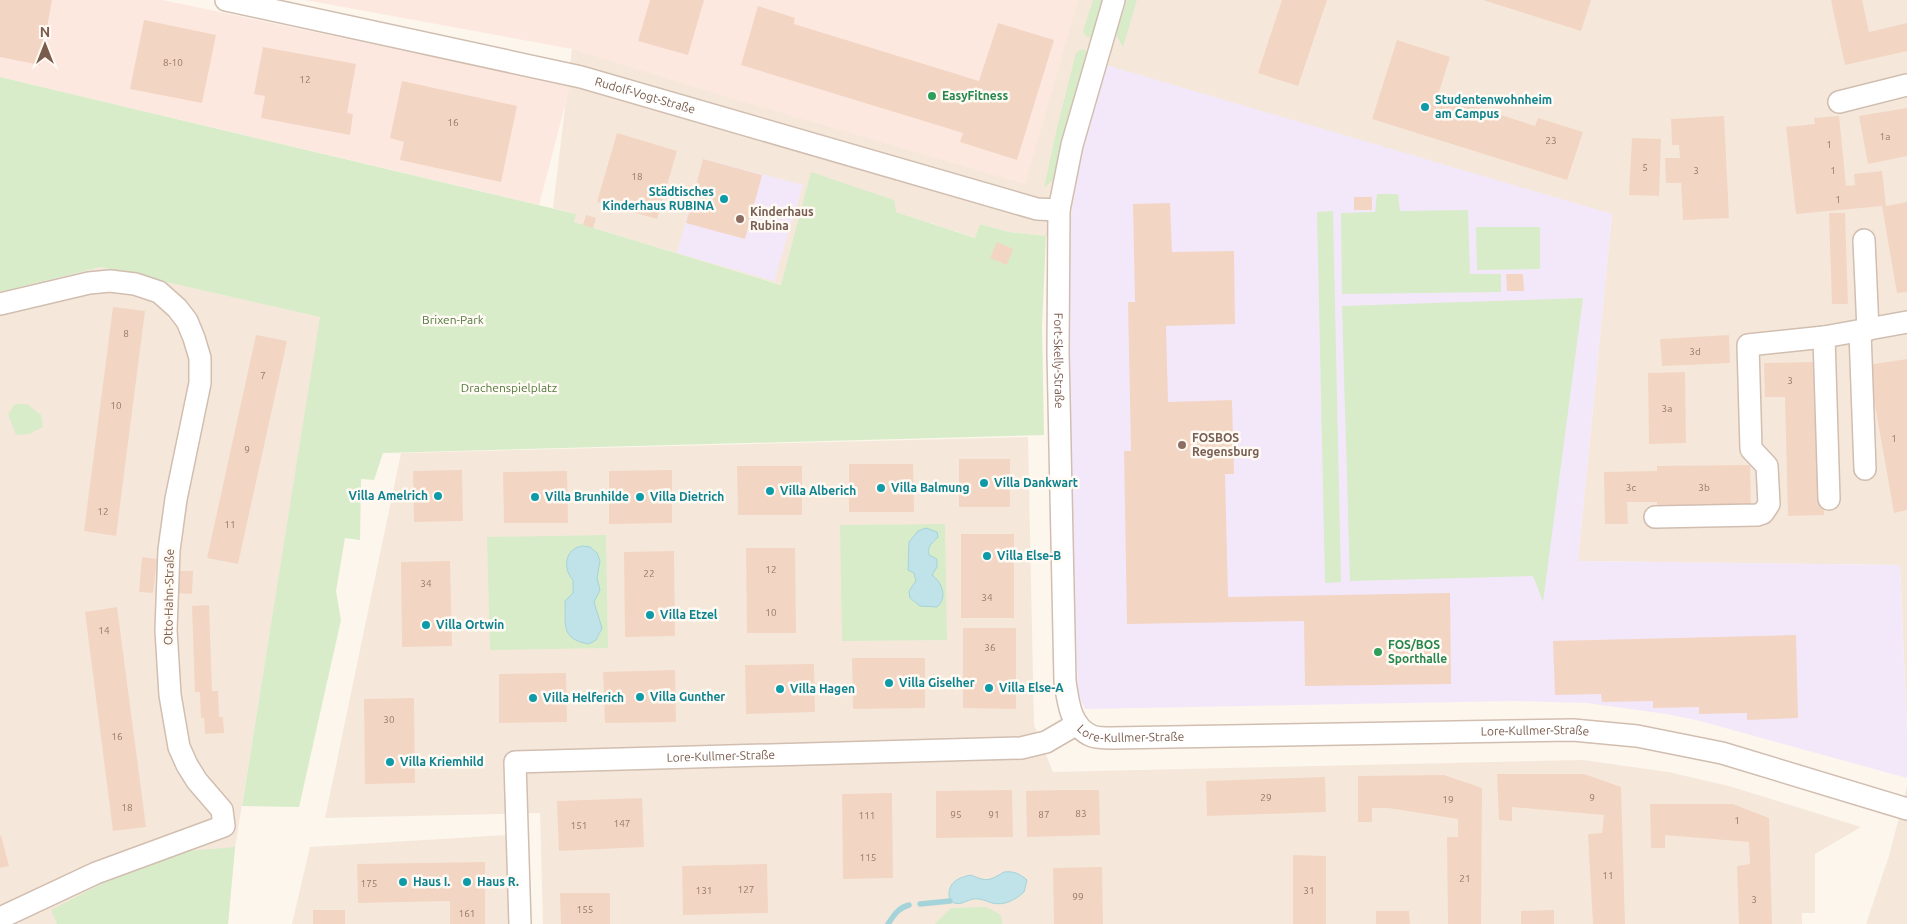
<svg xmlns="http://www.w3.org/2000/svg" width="1907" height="924" font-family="Ubuntu,sans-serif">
<rect width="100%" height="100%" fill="#fdf6ec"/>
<g fill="#f5e8da">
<path d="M583,0h1324v733l-7,-168 -322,-4 34,-347 -116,-33 -418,-11 -10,69 -59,-7 -29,-8 -4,14 -80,-26 -114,73 -208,-63 2,-8 -23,-6 19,-159z"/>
<path d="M101,267l220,50 -86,531 -7,76h-228v-632z"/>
<path d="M1028,437l6,288 19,47 530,-12 85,12 61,14 132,41 -46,27v59h-13v11h-1259l-3,-111 -215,5 76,-365z"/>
<path d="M1907,786v138h-41l23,-68z"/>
<path d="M506,835l4,89h-218l18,-77z"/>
</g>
<g fill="#fde8e0">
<path d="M0,0h163l407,86 -31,119 -539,-128z"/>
<path d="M305,0h773l-53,184 -301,-88 -152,-47z"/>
</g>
<g fill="#f3e8fa">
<path d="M1106,65l506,149 -34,347 322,4 7,168v45l-211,-58 -30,-6 -79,-11 -71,-2 -431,8 -7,-15 -11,-335 1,-120 10,-69 7,-32z"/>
<path d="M703,159l100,26 -29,96 -97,-28z"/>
</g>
<g fill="#d8ecc9">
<path d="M1093,0h10l-12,38 -5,-2 -3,-5z"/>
<path d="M1127,0h10l-14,47 -7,-12z"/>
<path d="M1084,49l3,3 -20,68 -10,50 -4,10 -9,8 13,-60 19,-75 4,-3z"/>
<path d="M0,77l576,137 -2,8 207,63 30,-113 83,28 2,12 79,26 5,-14 29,8 37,4 -4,91 2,108 -661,18 -9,27 -13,-1 -1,61 -15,-2 -9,53 5,29 -42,187 -57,-1 78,-489 -219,-50 -101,25z"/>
<path d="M1377,194h21l2,17 68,-1 2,64h31v18l-159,2 -1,-81 34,-1z"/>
<path d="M1333,211l8,371 -16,1 -8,-371z"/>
<path d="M1476,227h64v42l-63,1z"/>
<path d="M1583,298l-40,304 -10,-26 -183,5 -8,-275z"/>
<path d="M15,404h12l14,11 2,12 -14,7 -13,1 -8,-21z"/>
<path d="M945,524l2,116 -105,1 -2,-116z"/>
<path d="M606,535l2,113 -118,2 -3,-113z"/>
<path d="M235,847l-7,77h-171l-6,-14 60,-31 77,-28z"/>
<path d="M986,907l15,8 1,9h-67l16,-16z"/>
</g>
<g fill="#bfe3e8" stroke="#a5d3da">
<path d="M926,528l11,4 1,5c-6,7 -11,8 -9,18l8,4v8l-5,8c10,7 16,23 5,32l-17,-1 -10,-8 -1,-7 7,-10 -2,-8 -6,-3 1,-28 9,-11z"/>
<path d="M583,546l7,1 7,6 3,8 -3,17 3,12 -6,12 8,26 -6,12 -7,4c-29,-5 -23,-19 -24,-43l8,-8v-13c-11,-12 -8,-32 10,-34z"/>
<path d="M1004,872c9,-1 15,1 23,8l-3,12c-9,8 -19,14 -32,11 -6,-2 -12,-5 -19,-4 -9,2 -13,8 -23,2 -4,-16 5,-23 21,-26 16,7 18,6 33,-3z"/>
</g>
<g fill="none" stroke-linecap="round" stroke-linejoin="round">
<g stroke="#a5d3da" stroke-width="5.5">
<path d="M920,904l30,-3"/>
<path d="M888,924c6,-9 10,-16 21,-19"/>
</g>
</g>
<g fill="#f3d5c3">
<path d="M0,0h52l-12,65 -40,-8z"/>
<path d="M650,0h54l-16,55 -50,-14z"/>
<path d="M1282,0h45l-29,86 -40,-13z"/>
<path d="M1483,0h108l-10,31z"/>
<path d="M1831,0h31l7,32 38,-9v28l-62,14z"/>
<path d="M758,6l37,12 -1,6 185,57 19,-58 56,17 -37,120 -57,-18 3,-9 -222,-68z"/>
<path d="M144,20l72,15 -14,68 -72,-14z"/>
<path d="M1397,40l53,17 -12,38 97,31 3,-8 45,14 -16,48 -195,-61z"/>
<path d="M263,47l93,17 -9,49 6,1 -3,21 -89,-17 4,-22 -11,-2z"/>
<path d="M402,81l115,25 -16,76 -101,-22 4,-18 -14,-4z"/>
<path d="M1907,108v48l-39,8 -9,-48z"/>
<path d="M1724,116l5,102 -46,2 -2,-37h-15l-1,-25h15l-1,-13h-7l-1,-26z"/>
<path d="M1839,116l7,70 9,-1 -1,-11 28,-3 4,35 21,-4v90l-10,1 -15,-87 -86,8 -10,-87 29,-3 -1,-6z"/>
<path d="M617,133l60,18 -20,68 -60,-17z"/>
<path d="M1632,138l29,1 -2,57 -30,-1z"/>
<path d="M703,159l59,16 -17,64 -59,-16z"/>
<rect x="1354" y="197" width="18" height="13"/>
<path d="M1170,203l2,49 62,-1 1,73 -69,2 2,76 64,-2 2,74h-9l3,123 222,-4 1,91 -146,2 -1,-65 -177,3 -3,-173h7l-3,-149h7l-2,-98z"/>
<path d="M1829,213h16l3,91h-16z"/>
<path d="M586,215l10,3 -3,10 -10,-3z"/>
<path d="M997,242l16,7 -6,16 -17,-7z"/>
<path d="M1506,274h17l1,17h-17z"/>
<path d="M113,307l32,4 -29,225 -32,-5z"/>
<path d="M256,335l31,6 -49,223 -31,-6z"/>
<path d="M1729,335l1,28 -68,3 -2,-27z"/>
<path d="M1907,359v151l-13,3 -26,-148z"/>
<path d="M1815,362l6,34 3,119 -36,1 -3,-119h-20l-1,-34z"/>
<path d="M1685,372l1,71 -37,1 -1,-71z"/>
<rect x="959" y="459" width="51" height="48"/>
<path d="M849,464h64l1,48h-65z"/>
<path d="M1750,465l1,48 -94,1v-12h-30l1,22h-23l-1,-52 53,-1v-5z"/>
<path d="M737,466h65v49h-64z"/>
<path d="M462,470l1,51 -49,1 -1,-51z"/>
<path d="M672,470v53l-63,1v-53z"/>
<path d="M567,471l1,52h-64l-1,-51z"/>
<rect x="961" y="534" width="53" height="84"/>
<path d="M746,548h49l1,85h-49z"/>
<path d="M674,551l1,85 -50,1 -1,-85z"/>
<path d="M142,557l15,2 -4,34 -14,-1z"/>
<path d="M450,561l2,85 -50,1 -1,-85z"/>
<path d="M174,571h19l-1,23 -19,-1z"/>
<path d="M209,605l3,86h6l1,26h4l1,16 -19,1 -1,-16h-3l-1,-26h-5l-3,-86z"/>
<path d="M117,607l29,220 -33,4 -28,-219z"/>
<path d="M963,628h53v81l-53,-1z"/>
<path d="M1796,635l2,83 -51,2v-7l-48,1v-7l-46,1v-7l-51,1 -1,-8 -46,1 -2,-54z"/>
<path d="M852,658h73v50l-72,1z"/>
<path d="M814,664l1,48 -69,2 -1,-49z"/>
<path d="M675,670l1,52 -71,1 -2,-51z"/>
<path d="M566,673l1,49 -68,1v-49z"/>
<path d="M414,698l1,85 -50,1 -1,-85z"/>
<path d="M1497,774h87l37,13 4,137h-32l-5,-90 14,-1 2,-18 -92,-8v14l-13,-1z"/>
<path d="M1444,775l38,13 -1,136h-33l-1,-87h11v-18l-70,-11h-16v14h-14v-46z"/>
<path d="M1325,777l1,35 -119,4 -1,-35z"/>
<path d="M1012,790l1,47 -77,1v-47z"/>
<path d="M1063,790h36l1,45 -73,2 -1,-46z"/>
<path d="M892,793l1,85 -50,1 -1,-85z"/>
<path d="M642,798l2,49 -85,4 -2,-50z"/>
<path d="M1650,804h83l36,14 3,106h-33l-2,-58 13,-2 -1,-22 -84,-7v13h-14z"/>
<path d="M1,835l8,31 -9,2v-32z"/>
<path d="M1293,855l33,1v68h-33z"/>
<path d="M485,862v62h-35v-23l-92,2 -1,-39z"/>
<path d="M767,864l1,49 -85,2 -1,-49z"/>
<path d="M1102,867l1,57h-49l-1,-56z"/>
<path d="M560,893h50v31h-49z"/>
<rect x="313" y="910" width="32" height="14"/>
<path d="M1554,910v14h-33v-13z"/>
<path d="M1376,911h33l1,13h-34z"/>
</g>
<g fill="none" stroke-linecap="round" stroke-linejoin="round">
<g stroke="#d1beb0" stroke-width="24">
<g id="minor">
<path id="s1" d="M226,0l355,77 456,132 22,1"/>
<path id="s2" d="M1114,0l-42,145 -13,65 -1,142 7,329c3,20 5,46 27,55 5,2 14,2 20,2l461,-8 64,6 85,17 185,56"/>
<path d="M1839,102l68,-17"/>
<path d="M1864,240l4,90"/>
<path d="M0,304l89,-21 21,-2 25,3 24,8 18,16 10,13 7,17 6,20v25l-24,116 -7,51 -3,80 4,65 9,52 8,18 10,16 25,29 2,16 -128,47 -96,45"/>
<path d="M1860,332l5,137"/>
<path d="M1824,337l5,162"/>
<path d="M1655,517l102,-2 6,-2 6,-9 -2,-38 -16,-17 -3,-104 76,-8 83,-15"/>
<path id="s3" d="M520,924l-5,-162 506,-14 25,-6 31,-18"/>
</g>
</g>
<use href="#minor" stroke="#fff" stroke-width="21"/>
</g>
<g fill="#2e9e5b" stroke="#fffaf3" stroke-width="2">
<circle cx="932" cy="96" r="5"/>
<circle cx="1378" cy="652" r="5"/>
</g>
<g fill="#0f9aa8" stroke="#fffaf3" stroke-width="2">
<circle cx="1425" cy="107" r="5"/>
<circle cx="724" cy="199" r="5"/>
<circle cx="984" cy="483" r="5"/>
<circle cx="881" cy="488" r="5"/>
<circle cx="770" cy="491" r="5"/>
<circle cx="438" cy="496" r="5"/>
<circle cx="535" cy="497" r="5"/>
<circle cx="640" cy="497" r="5"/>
<circle cx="987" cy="556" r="5"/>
<circle cx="650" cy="615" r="5"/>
<circle cx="426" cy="625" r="5"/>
<circle cx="889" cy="683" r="5"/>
<circle cx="989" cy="688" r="5"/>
<circle cx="780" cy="689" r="5"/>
<circle cx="640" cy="697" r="5"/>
<circle cx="533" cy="698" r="5"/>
<circle cx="390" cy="762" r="5"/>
<circle cx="403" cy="882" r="5"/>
<circle cx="467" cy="882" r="5"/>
</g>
<g fill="#8d6e63" stroke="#fffaf3" stroke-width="2">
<circle cx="740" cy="219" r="5"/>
<circle cx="1182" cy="445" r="5"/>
</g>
<g text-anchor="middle" stroke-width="5" stroke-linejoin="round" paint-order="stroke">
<g font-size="10" fill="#987a6a">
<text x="173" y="66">8-10</text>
<text x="305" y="83">12</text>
<text x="453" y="126">16</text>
<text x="1885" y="140">1a</text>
<text x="1551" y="144">23</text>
<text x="1829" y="148">1</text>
<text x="1645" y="171">5</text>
<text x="1696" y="174">3</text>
<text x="1833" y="174">1</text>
<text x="637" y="180">18</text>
<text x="1838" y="203">1</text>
<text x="126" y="337">8</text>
<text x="1695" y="355">3d</text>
<text x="263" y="379">7</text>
<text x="1790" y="384">3</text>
<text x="116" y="409">10</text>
<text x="1667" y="412">3a</text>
<text x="1894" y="442">1</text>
<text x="247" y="453">9</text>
<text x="1631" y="491">3c</text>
<text x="1704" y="491">3b</text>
<text x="103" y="515">12</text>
<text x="230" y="528">11</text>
<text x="771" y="573">12</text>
<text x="649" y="577">22</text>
<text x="426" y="587">34</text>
<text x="987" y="601">34</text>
<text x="771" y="616">10</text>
<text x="104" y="634">14</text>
<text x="990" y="651">36</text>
<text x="389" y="723">30</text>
<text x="117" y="740">16</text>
<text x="1266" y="801">29</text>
<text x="1592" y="801">9</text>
<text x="1448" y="803">19</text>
<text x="127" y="811">18</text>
<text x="1081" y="817">83</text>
<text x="956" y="818">95</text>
<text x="994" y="818">91</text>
<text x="1044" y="818">87</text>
<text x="867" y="819">111</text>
<text x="1737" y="824">1</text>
<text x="622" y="827">147</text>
<text x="579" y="829">151</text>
<text x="868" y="861">115</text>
<text x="1608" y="879">11</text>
<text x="1465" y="882">21</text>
<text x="369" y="887">175</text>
<text x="746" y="893">127</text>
<text x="704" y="894">131</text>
<text x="1309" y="894">31</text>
<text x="1078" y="900">99</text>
<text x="1754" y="903">3</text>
<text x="585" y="913">155</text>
<text x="467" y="917">161</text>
</g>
<g font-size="12" fill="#7a5c4d" stroke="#fffaf3">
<text dy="4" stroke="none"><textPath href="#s1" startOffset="430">Rudolf-Vogt-Straße</textPath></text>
<text dy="4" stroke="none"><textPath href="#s2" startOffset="368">Fort-Skelly-Straße</textPath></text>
<text transform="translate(169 597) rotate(-89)" y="4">Otto-Hahn-Straße</text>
<text dy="4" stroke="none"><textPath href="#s2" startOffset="791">Lore-Kullmer-Straße</textPath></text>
<text dy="4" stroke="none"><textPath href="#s2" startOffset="1196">Lore-Kullmer-Straße</textPath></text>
<text dy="4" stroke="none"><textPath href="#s3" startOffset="368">Lore-Kullmer-Straße</textPath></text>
</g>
<g font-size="12" font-weight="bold" fill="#27864d" stroke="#fffaf3" text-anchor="start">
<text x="942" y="100">EasyFitness</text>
<text x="1388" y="649">FOS/BOS<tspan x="1388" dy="14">Sporthalle</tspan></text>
</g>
<g font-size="12" font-weight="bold" fill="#0d838f" stroke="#fffaf3" text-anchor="start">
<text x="1435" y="104">Studentenwohnheim<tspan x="1435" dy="14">am Campus</tspan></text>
<text x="714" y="196" text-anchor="end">Städtisches<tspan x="714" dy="14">Kinderhaus RUBINA</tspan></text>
<text x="994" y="487">Villa Dankwart</text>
<text x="891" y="492">Villa Balmung</text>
<text x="780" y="495">Villa Alberich</text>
<text x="428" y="500" text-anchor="end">Villa Amelrich</text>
<text x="545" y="501">Villa Brunhilde</text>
<text x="650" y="501">Villa Dietrich</text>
<text x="997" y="560">Villa Else-B</text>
<text x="660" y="619">Villa Etzel</text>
<text x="436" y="629">Villa Ortwin</text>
<text x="899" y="687">Villa Giselher</text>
<text x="999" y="692">Villa Else-A</text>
<text x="790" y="693">Villa Hagen</text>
<text x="650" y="701">Villa Gunther</text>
<text x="543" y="702">Villa Helferich</text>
<text x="400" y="766">Villa Kriemhild</text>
<text x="413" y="886">Haus I.</text>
<text x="477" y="886">Haus R.</text>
</g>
<g font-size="12" font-weight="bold" fill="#785e54" stroke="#fffaf3" text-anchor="start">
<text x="750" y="216">Kinderhaus<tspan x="750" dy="14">Rubina</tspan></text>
<text x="1192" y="442">FOSBOS<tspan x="1192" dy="14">Regensburg</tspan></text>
</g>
<g font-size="12" fill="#537a41" stroke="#fffaf3">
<text x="453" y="324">Brixen-Park</text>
<text x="509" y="392">Drachenspielplatz</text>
</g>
</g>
<g transform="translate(45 45)" stroke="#fffaf3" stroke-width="4" paint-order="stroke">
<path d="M0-4L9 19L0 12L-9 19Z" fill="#7a5c4d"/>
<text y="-8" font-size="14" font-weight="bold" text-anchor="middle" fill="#7a5c4d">N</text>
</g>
</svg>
